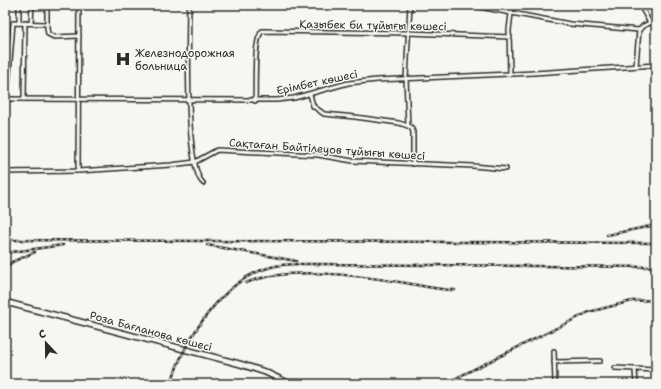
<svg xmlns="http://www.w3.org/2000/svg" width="661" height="389" font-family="'Shantell Sans',sans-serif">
<rect width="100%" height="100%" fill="#f6f6f2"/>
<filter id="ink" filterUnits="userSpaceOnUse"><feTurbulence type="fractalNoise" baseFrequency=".025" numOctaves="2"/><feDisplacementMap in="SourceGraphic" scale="8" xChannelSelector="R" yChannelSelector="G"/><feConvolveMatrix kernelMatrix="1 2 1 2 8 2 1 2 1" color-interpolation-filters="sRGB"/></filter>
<g filter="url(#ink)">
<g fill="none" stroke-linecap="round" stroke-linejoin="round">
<g stroke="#2b2b2b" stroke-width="6">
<g id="street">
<path d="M47,5v23l1,6 6,3 25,-1"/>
<path d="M189,5c0,30 -5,161 14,178"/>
<path d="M469,5l101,19 69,6 4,-4 13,-6"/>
<path d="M640,5l10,18"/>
<path d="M19,23v-18"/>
<path d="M31,23l1,-18"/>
<path d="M636,66l3,-36"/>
<path d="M510,74l-1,-44 3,-25"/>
<path d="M310,94l3,12 11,8 31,3 44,6 12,4 2,5v32"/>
<path d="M5,99l272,1 17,-2 54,-15 29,-3 157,-7 122,-8"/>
<path d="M7,99l6,-76 34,1"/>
<path d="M24,99l1,-76"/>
<path d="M255,101c1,-14 -2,-61 7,-70l147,2 101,4"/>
<path d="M408,126l-2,-48 4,-73"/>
<path d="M78,171l1,-166"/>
<path d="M5,172l73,-1 93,-6 24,-3 22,-12 101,5 35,6 120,5 33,3"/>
<path d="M554,351l1,33"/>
<path d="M554,362l46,-1"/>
<path d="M615,368l41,2"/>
<path d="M635,370l1,14"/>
</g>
</g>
<g stroke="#2b2b2b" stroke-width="8">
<path id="secondary" d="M5,302l235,62 25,8 25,12"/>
</g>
<use href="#street" stroke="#f6f6f2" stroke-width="3"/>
<use href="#secondary" stroke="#f6f6f2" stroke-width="4.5"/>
<g stroke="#2b2b2b" stroke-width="2.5">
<g id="rail">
<path d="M607,235l49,-10"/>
<path d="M5,240l651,3"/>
<path d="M207,245l89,16"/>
<path d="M5,253l58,-8"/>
<path d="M5,269l7,-7 23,-10"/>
<path d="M246,283c43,-18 115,-7 160,0 17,3 32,7 49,7"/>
<path d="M171,384c13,-44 52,-105 100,-117 13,-4 29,-3 42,-3l343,3"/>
<path d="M444,384l145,-72 43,-11 24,-1"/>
</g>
</g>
<use href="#rail" stroke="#f6f6f2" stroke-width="1" stroke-dasharray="3" stroke-linecap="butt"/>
</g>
</g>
<defs>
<g id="hospital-bare" transform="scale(1.2)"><path d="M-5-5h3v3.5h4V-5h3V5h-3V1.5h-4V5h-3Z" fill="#2b2b2b" stroke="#f6f6f2" stroke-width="2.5" paint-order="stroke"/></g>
</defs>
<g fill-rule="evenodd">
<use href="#hospital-bare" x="123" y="59"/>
</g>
<g text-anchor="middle" stroke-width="3" stroke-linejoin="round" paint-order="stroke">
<g font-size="11" fill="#2b2b2b" stroke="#f6f6f2">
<text transform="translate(373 25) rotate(1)" y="4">Қазыбек би тұйығы көшесі</text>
<text transform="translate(317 82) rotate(-12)" y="4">Ерімбет көшесі</text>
<text transform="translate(327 149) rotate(4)" y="4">Сақтаған Байтілеуов тұйығы көшесі</text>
<text transform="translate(151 331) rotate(15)" y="4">Роза Бағланова көшесі</text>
</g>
<g font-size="11" fill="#2b2b2b" stroke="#f6f6f2" text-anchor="start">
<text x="135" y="57">Железнодорожная<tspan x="135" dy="13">больница</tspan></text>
</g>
</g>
<rect width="661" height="389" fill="none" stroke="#f6f6f2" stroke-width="20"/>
<rect x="10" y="10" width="641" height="369" fill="none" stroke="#2b2b2b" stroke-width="1.5" filter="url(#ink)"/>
<g transform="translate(46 343) rotate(338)" stroke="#f6f6f2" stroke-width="3" paint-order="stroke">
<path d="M0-3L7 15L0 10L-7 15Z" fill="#2b2b2b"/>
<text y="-6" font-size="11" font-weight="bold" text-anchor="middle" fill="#2b2b2b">С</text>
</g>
</svg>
